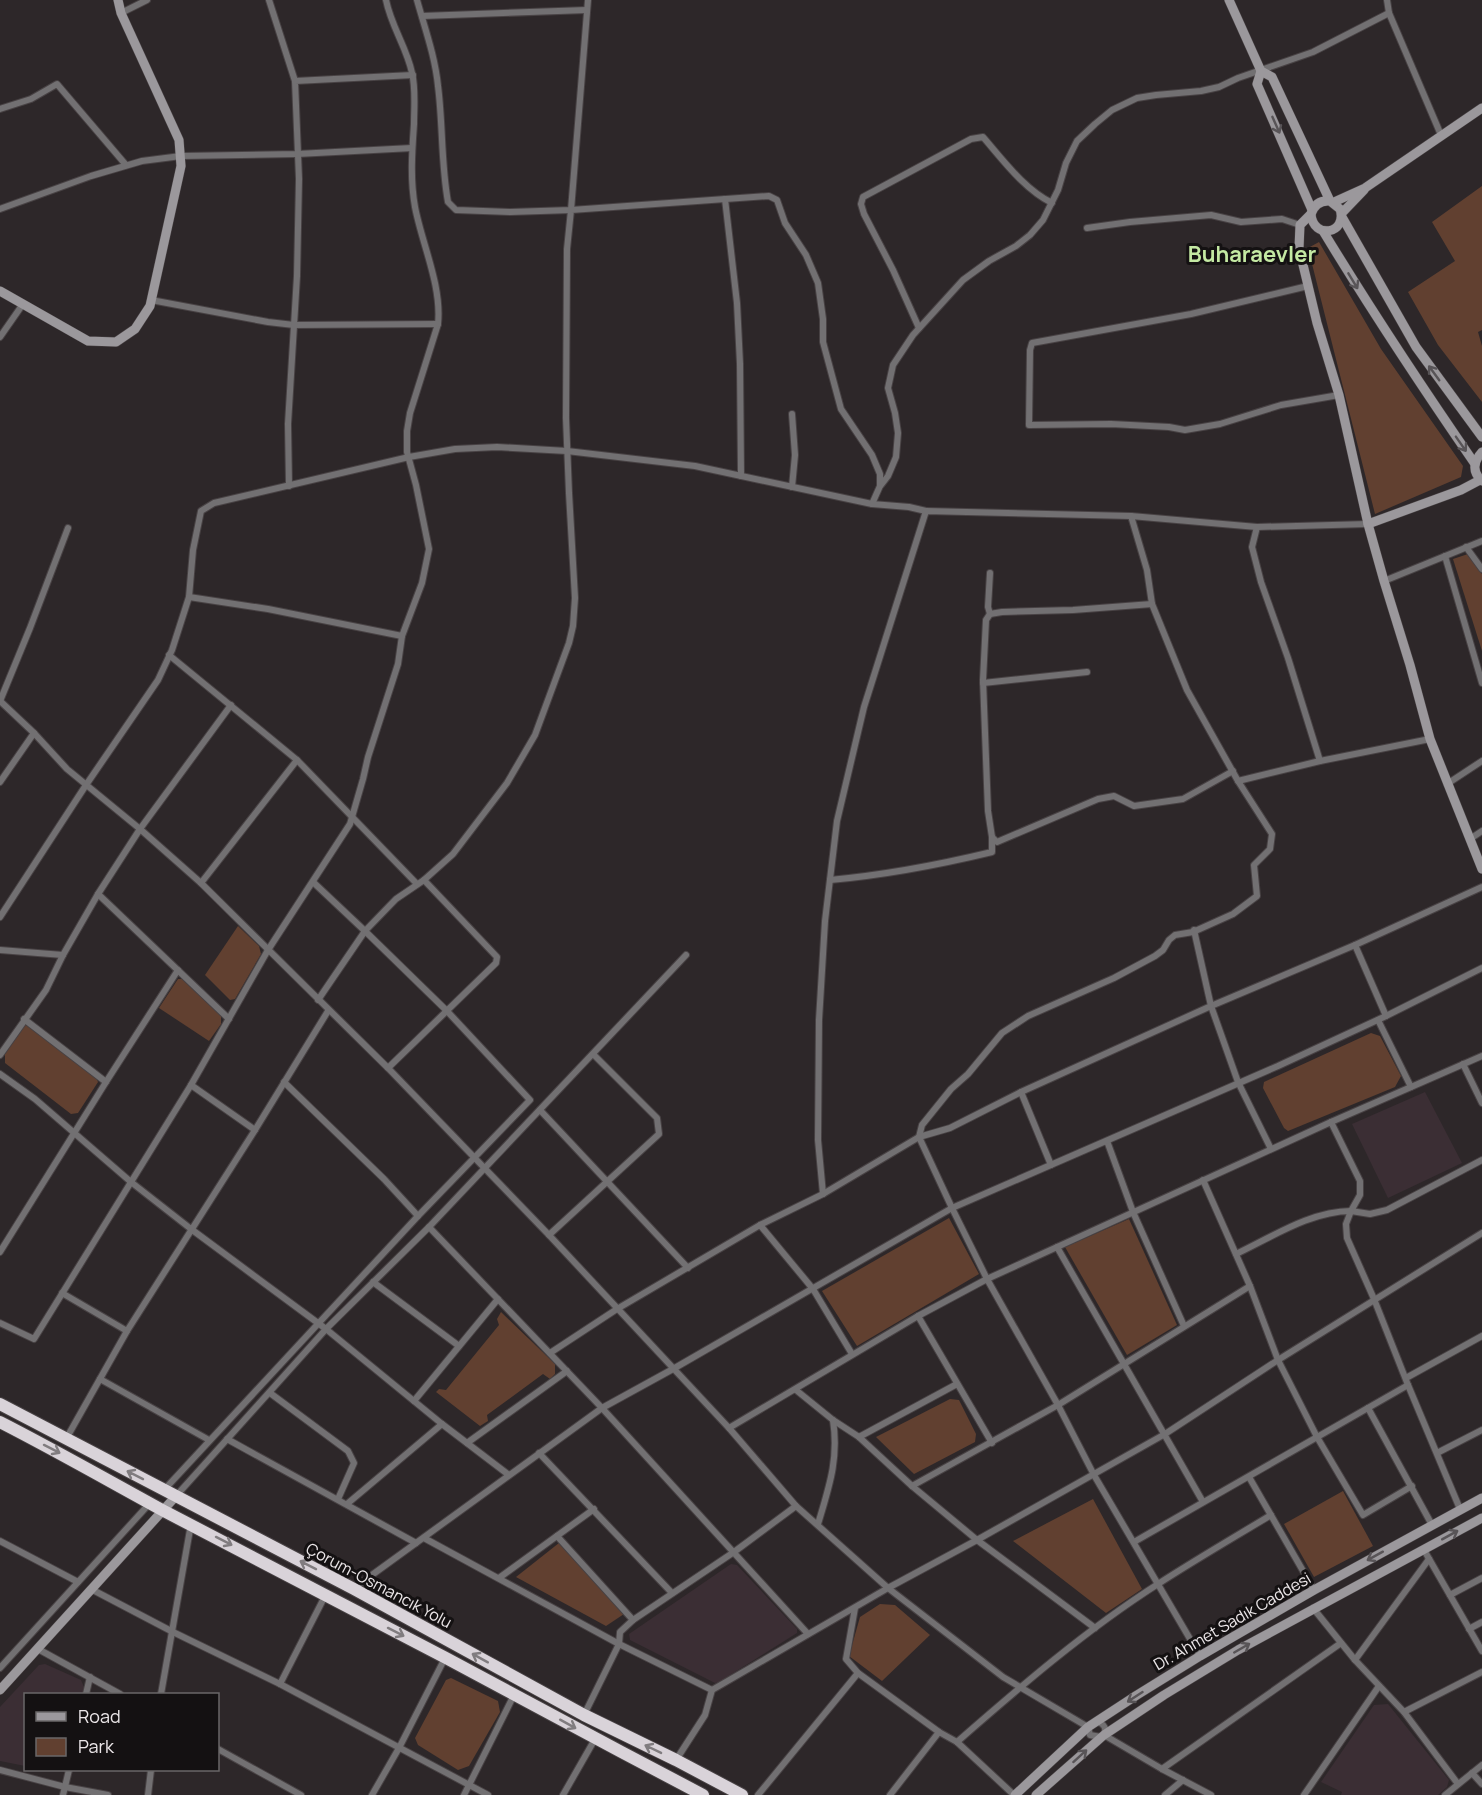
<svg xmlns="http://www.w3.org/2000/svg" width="1482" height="1795" font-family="Manrope,sans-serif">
<rect width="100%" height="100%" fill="#2d2729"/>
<g fill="#3b2e34">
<path d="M1425,1092l37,71 -74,35 -36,-74z"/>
<path d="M731,1564l6,1 60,64v4l-78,49 -4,1 -85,-43 -1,-6z"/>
<path d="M45,1664l36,16 5,12 -1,2h-59l-1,72 -25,-5v-54l39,-42z"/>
<path d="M1388,1704l61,76 -2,7 -9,8h-97l1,-3 -21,-10 53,-77z"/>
</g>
<g fill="#614030">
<path d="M1482,186v144l-4,2 4,14v56l-44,-57 -30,-53 47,-31 -23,-39z"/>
<path d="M1319,242l62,107 82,117 -2,11 -86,37 -67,-266z"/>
<path d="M1468,554l14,20v77l-29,-92z"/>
<path d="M238,926l21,20 2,8 -26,45 -5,1 -25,-25z"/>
<path d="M178,979h7l36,36v9l-12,17 -50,-33z"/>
<path d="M28,1021l66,53 4,8 -20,31 -7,1 -66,-51v-9z"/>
<path d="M1371,1033l9,3 21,40 -6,11 -107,44 -4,-3 -21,-40 1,-6z"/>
<path d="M949,1218l30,56 -122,72 -35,-55z"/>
<path d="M1129,1219l48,106 -50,30 -62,-108z"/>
<path d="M501,1312l54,52v10l-5,5 -7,-5 -56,41 1,6 -8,5 -44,-34 3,-3 7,1 53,-65 -2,-6z"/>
<path d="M950,1399l9,1 17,34 -1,8 -61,32 -38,-37z"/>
<path d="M1343,1491l30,55 -59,31 -30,-53z"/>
<path d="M1093,1499l49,90 -36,24 -93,-72z"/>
<path d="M559,1543l65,71 -18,12 -90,-49z"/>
<path d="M880,1604l15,1 35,30 -48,46 -33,-25 11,-39z"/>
<path d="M451,1678l47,23 2,11 -31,54 -11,4 -40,-25 -3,-7 31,-58z"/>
</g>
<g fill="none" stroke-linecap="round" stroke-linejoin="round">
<g stroke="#484244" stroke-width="8">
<g id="street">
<path d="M269,0l26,81"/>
<path d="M386,0c5,26 21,48 26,73 4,16 2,35 2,51 -2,28 -4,55 1,83 7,37 27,79 23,117l-28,89 -3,18v21l9,33 13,64 -7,34 -20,53"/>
<path d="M417,0c8,29 18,56 21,86 5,39 3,78 10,116l8,8 54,2 61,-2 17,-210"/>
<path d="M1387,0l2,13"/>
<path d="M121,13l26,-13"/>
<path d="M422,16l165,-6"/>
<path d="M0,109l31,-10 26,-15 69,81"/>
<path d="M725,199l12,104 3,61 1,112"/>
<path d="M0,209l91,-33 51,-15 39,-5 116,-2 115,-6"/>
<path d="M1087,228l43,-6 81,-7 30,7 41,-3 18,6"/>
<path d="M1308,286l-117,28 -159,29 -2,7 -1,75 82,-1 58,3 16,3 35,-6 61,-19 58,-10"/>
<path d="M151,300l117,22 26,3 144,-1"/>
<path d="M919,328l-26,-58 -29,-56 -3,-10 2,-7 108,-58 12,-2c20,23 41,52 69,66"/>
<path d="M0,337l23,-33"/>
<path d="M881,485l7,-9 8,-19 2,-24 -3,-20 -7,-25 5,-23 20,-30 50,-55 26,-19 27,-15 14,-11 13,-15 15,-30 8,-27 11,-22 18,-17 17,-14 25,-12 19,-3 45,-4 18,-4 19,-9 75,-26 76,-39 52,122"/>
<path d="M289,486l-1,-62 9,-148 2,-97 -4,-98 118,-6"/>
<path d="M792,487l3,-32 -3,-41"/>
<path d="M1131,516l16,54 5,34 35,86 51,91 34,53 -2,15 -16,16 3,31 -24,18 -40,18 -18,3 -6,5 -6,10 -8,6 -41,22 -86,38 -26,17 -34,41 -17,15 -29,36 -3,12 33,71 35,71 71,126 36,70 106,181"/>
<path d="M1257,527l-5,20 9,35 27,76 32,103"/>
<path d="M1466,547l16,22"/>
<path d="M1445,556l37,127"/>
<path d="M990,573l-2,34 2,7"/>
<path d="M1384,581l98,-40"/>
<path d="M1152,604l-79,6 -71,2 -12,2 -4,6 -3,60 5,131 4,26 5,5 101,-43 16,-3 20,10 49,-7 50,-28"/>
<path d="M169,655l128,105 120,124"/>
<path d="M983,683l104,-11"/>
<path d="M0,701l34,32 33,36 73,60 61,54 187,185 161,167 180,193 67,78 92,82 115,89 85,50 2,8 11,2"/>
<path d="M0,701l30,-73 38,-100"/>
<path d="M1238,781l82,-20 110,-22"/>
<path d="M0,782l34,-49"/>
<path d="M1447,784l35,-23"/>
<path d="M1470,839l12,-8"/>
<path d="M830,880c55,-5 108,-15 162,-28v-15"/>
<path d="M313,882l52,49 -47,69"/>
<path d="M201,883l96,-123"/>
<path d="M98,894l131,125"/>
<path d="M0,917l86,-132 72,-105 14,-30 17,-53 4,-47 8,-39 13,-8 195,-46 46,-8 42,-2 70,4 128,15 177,38"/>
<path d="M1355,945l31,71"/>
<path d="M0,950l63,5"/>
<path d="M24,1019l82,63"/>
<path d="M1378,1020l33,67"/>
<path d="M0,1055l46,-65 17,-35 35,-61 42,-65 91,-124"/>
<path d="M1463,1064l19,39"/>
<path d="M388,1068l108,-105 1,-6 -73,-77"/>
<path d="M0,1074l35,25 96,83 60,47 135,100 116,95 67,51"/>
<path d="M284,1082l100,97 34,37 112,-116 -83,-89 -82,-80 31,-32 28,-19 29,-26 54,-71 28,-48 34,-92 4,-17 2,-28 -6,-105 -3,-75 1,-169 4,-39 198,-14 8,4 8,23 21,32 12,28 5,36v23l18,67 31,46 8,19v12l-8,18 37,3 17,4"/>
<path d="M191,1085l64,45"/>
<path d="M1021,1092l30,73"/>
<path d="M540,1110l148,158"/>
<path d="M1331,1122l29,59v14l-9,16 19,3 17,-4 95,-50"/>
<path d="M1107,1141l26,71 51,114"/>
<path d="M1271,1149l-33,-67 -27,-76 144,-61 127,-58"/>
<path d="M1203,1180l47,106 28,74 39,77 46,78 49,-29"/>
<path d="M823,1194l-5,-54 1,-120 6,-99 12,-100 27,-114 62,-196 205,5 126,11 111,-3"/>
<path d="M760,1225l53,64 39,65"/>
<path d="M429,1227l173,181 206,226"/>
<path d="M549,1235l110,-101 -2,-16 -64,-64"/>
<path d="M1057,1247l146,255"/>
<path d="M0,1252l106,-170 72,-112"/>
<path d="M1236,1254c36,-17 75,-43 115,-43l-5,13 1,14 27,61 34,86"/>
<path d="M373,1282l86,64"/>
<path d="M62,1293l65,38"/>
<path d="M918,1316l74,127"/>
<path d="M0,1323l34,16 157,-254 77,-135 82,-126 13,-45 5,-22 30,-93 4,-28 -134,-27 -79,-12"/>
<path d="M550,1353l67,-44 143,-84 63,-31 96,-57 31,-9 71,-36 190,-86 -17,-76"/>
<path d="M1406,1378l76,-42"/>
<path d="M100,1379l109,61"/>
<path d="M796,1390l37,30 26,17 53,49 65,54 118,88"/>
<path d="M270,1393l78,58 6,12 -16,36"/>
<path d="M414,1401l84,-102"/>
<path d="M1368,1408l64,117"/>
<path d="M729,1428l189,-112 69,-37 344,-157 151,-66"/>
<path d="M859,1437l98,-53"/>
<path d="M66,1439l61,-108 128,-201 73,-119"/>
<path d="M227,1439l189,104"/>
<path d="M467,1443l100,-72"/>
<path d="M539,1453l133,140"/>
<path d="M1437,1453l45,-23"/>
<path d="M1249,1477l65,113"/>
<path d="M912,1486l146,-81 192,-119"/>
<path d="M164,1490l254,-274"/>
<path d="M176,1496l150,-167 103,-102 257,-272"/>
<path d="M347,1504l95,-80"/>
<path d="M818,1524c11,-37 21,-65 15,-104"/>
<path d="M557,1536l76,84"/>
<path d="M424,1538l195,106 93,46"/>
<path d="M0,1541l78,41"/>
<path d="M1134,1542l274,-157 52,124"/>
<path d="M1424,1550l58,101"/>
<path d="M499,1578l95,-69"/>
<path d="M354,1588l248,-180 71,-39 279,-161 326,-142 108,-50 96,-48"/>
<path d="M91,1589l82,43 107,52 208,111"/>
<path d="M1450,1595l32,-17"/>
<path d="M855,1608l-9,51 12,14 81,59 18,10 57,53"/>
<path d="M1313,1608l42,52 49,52 54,72"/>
<path d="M1469,1629l13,-7"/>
<path d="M38,1649l82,45"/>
<path d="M1355,1660l74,-101"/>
<path d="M0,1668l150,-165"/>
<path d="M280,1684l45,-88"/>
<path d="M86,1694l4,-17"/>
<path d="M161,1694l30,-170"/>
<path d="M1404,1712l78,-40"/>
<path d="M584,1715l35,-71 1,-12 13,-12 101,-68 62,-46"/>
<path d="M1095,1722h4c5,3 8,6 5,13l58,34 49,26"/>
<path d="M957,1742c64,-56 129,-112 201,-158 37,-24 75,-46 113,-69"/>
<path d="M218,1749l83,46"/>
<path d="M676,1760l29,-45 7,-25 176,-102 89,-48 188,-106 113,-74 204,-127"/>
<path d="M1162,1769l179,-126"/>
<path d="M0,1770l65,17 43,8"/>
<path d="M1472,1773l10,11"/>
<path d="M63,1795l6,-25"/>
<path d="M148,1795l3,-25"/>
<path d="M372,1795l27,-47 46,-90"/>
<path d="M464,1795l50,-100"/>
<path d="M563,1795l32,-56"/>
<path d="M758,1795l100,-122"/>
<path d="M890,1795l49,-63"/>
<path d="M1165,1795l18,-15"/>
<path d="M1304,1795l75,-109"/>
<path d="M1445,1795l37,-30"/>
</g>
</g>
<g stroke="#484244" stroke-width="10">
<g id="secondary">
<path d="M1229,0l32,71 11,6 58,124 10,8c8,25 -27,31 -29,5 3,-9 9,-14 19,-13"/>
<path d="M1261,71l-4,13 55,126"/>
<path d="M1334,202l31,-14 117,-80"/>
<path d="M1342,213l22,-23"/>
<path d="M1311,214l-11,11 -1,23 18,75 22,72 29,129 16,57 26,84 20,74 52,130"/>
<path d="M1342,217l74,130 66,90"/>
<path d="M1323,231c48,79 99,156 152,233"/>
<path d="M0,291l88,50 28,1 19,-13 15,-23 31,-140 -2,-26 -58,-127 -3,-13"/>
<path d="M1482,452c-9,10 -10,20 0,29"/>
<path d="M1368,524l93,-34 19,-10"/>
<path d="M0,1690l176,-194"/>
<path d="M1015,1795l73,-68 49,-32 63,-39 114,-66 168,-92"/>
<path d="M1036,1795l68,-60 60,-40 74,-45 244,-132"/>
</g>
</g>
<g stroke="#484244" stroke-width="14">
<g id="highway">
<path d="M0,1404l354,185 230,126 92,45 66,35"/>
<path d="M0,1422c55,28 109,59 164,89 94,49 188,98 282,147 86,46 171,92 257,137"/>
</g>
</g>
<use href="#street" stroke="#727072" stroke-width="6"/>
<use href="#secondary" stroke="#9b989c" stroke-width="9"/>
<use href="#highway" stroke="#d9d3d9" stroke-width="12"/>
</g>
<defs><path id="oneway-shaft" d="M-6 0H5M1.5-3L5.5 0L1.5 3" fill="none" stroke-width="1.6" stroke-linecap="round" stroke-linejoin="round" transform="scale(1.5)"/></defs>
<g stroke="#585457">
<use href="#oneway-shaft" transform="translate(1276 125) rotate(66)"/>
<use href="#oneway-shaft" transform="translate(1353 281) rotate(59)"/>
<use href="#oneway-shaft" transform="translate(1434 373) rotate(-126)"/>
<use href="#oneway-shaft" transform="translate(1461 444) rotate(55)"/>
<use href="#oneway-shaft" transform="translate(1450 1535) rotate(-29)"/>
<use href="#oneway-shaft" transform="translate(1375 1556) rotate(151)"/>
<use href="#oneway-shaft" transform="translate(1242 1648) rotate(-30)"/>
<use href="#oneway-shaft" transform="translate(1135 1697) rotate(147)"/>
<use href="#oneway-shaft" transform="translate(1080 1756) rotate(-42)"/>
</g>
<g stroke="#807c7f">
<use href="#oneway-shaft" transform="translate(52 1449) rotate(27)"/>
<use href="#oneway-shaft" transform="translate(135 1475) rotate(-153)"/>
<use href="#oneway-shaft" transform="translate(224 1541) rotate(27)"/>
<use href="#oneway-shaft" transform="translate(308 1565) rotate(-153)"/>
<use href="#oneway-shaft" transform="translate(396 1632) rotate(27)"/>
<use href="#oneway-shaft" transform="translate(480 1658) rotate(-151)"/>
<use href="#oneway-shaft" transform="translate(568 1724) rotate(29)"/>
<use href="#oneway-shaft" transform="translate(653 1749) rotate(-154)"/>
</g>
<g text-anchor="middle" stroke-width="6" stroke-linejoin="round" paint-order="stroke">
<g font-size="16" fill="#ece7e9" stroke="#141112">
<text transform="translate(379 1585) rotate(28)" y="6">Çorum-Osmancık Yolu</text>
<text transform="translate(1232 1621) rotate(-30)" y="6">Dr. Ahmet Sadık Caddesi</text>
</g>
<g font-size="22" font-weight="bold" fill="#c4e9a3" stroke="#141112">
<text x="1252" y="262">Buharaevler</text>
</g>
</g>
<rect x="24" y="1693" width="195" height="78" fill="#141112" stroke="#6a6768" stroke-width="1.5"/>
<rect x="36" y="1712" width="30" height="9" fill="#9b989c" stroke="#6a6768" stroke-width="1.5"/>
<text x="78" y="1723" font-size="18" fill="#ece7e9">Road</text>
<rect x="36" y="1738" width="30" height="18" fill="#614030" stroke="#6a6768" stroke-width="1.5"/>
<text x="78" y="1753" font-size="18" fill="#ece7e9">Park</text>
</svg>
